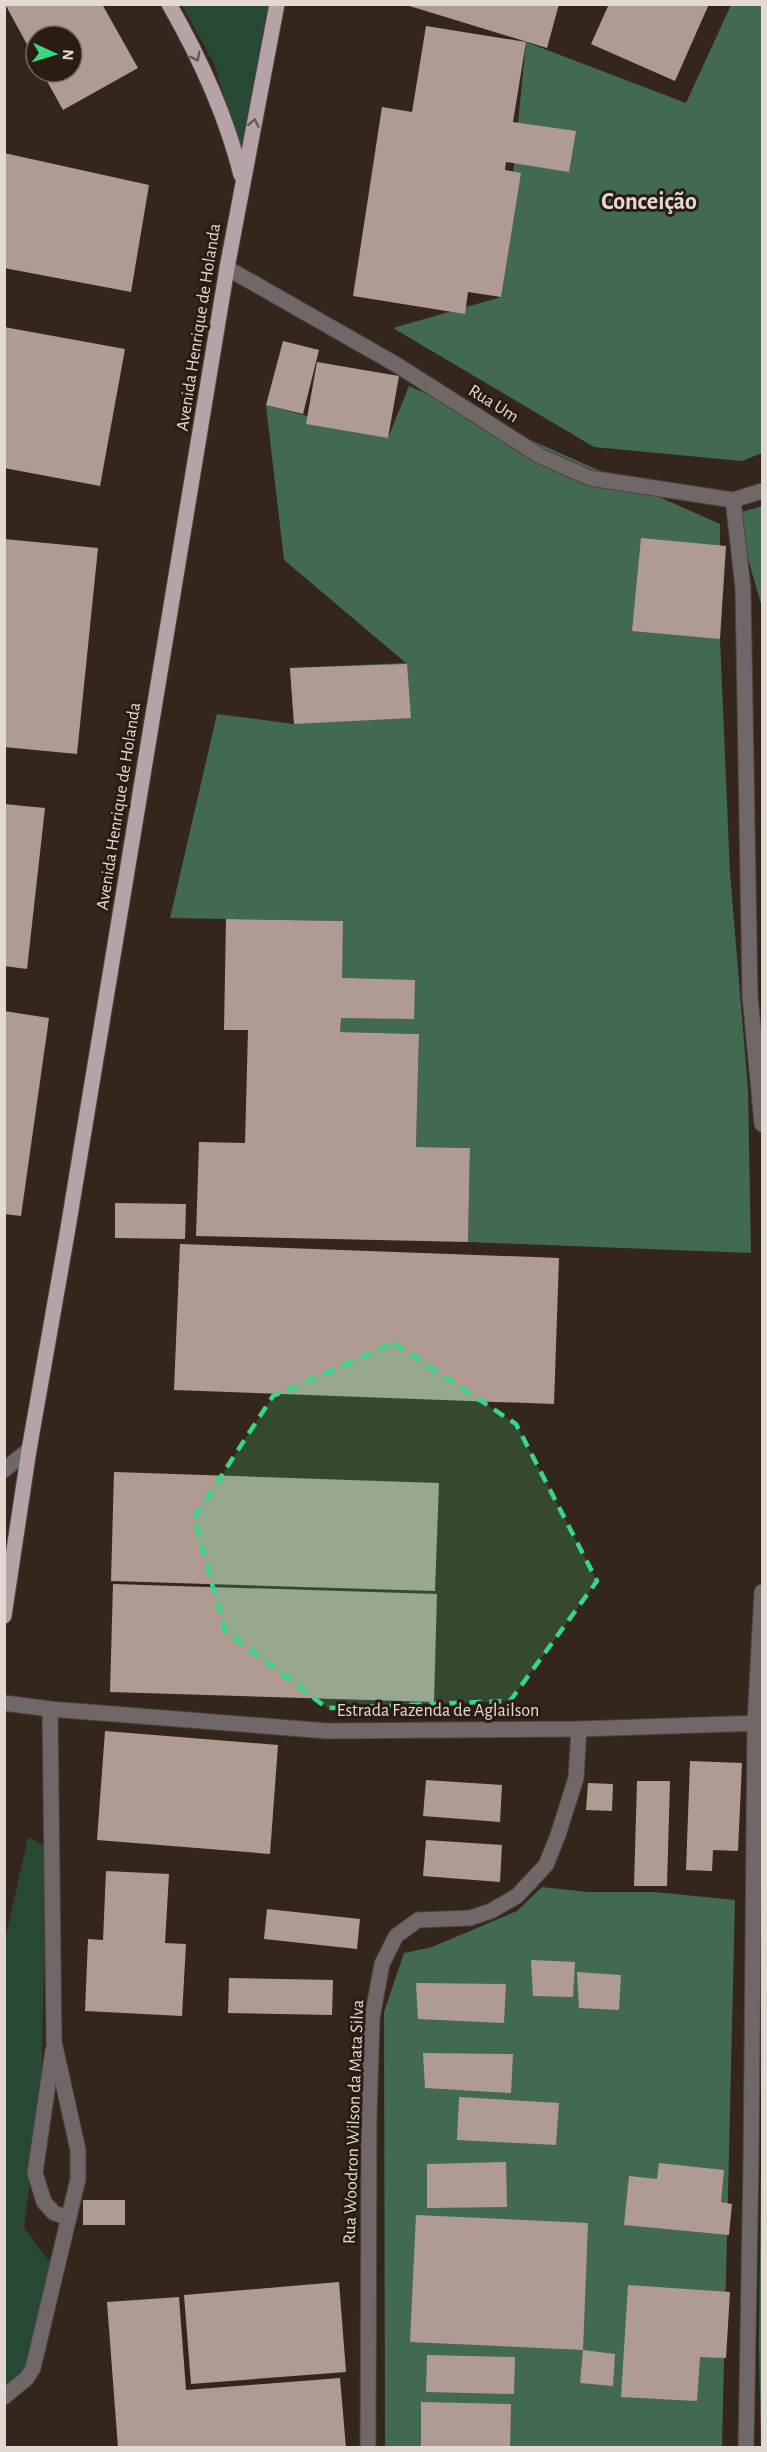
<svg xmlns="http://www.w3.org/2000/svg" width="767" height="2452" font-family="'Alegreya Sans',sans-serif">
<rect width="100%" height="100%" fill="#34261c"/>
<g fill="#284836">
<path d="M182,5h87l-28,148 -27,-89z"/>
<path d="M28,1837l19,10 -6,251 -17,130 29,38 -25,109 -23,15v-450z"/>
</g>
<g fill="#426952">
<path d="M731,5h31v448l-20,8 -148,-14 -201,-119 108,-31 25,-255 160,61z"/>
<path d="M409,386l311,138v115l10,234 18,216 3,164 -283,-11 2,-94 -54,-1 3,-113 -79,-2 3,-111 -173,-3 47,-204 77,10 -4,-56 116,-5 -122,-103 -18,-155 122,33z"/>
<path d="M762,506v101l-27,-93z"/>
<path d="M542,1887l46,5h66l81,8 -13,547h-337l-1,-435 20,-59 28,-6 85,-36z"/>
<path d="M762,2084v363l-1,1 -2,-102z"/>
</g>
<g fill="#b09b94">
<path d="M5,4h97l36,64 -75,42 -21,-38h30v-36h-36v25z"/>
<path d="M403,4h156l-12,44z"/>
<path d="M609,4h100l-34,77 -84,-37z"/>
<path d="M426,26l100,16 -13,80 63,9 -7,41 -63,-10 -1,8 16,3 -20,124 -33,-5 -3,22 -112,-18 29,-189 30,5z"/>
<path d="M4,153l145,32 -18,107 -127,-24z"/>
<path d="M4,327l121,22 -25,137 -96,-18z"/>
<path d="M283,341l36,9 -16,64 -37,-9z"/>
<path d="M317,362l82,14 -11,62 -82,-14z"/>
<path d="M641,538l85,8 -6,93 -88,-8z"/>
<path d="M4,539l94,9 -21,206 -73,-7z"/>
<path d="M407,664l4,54 -117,6 -4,-56z"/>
<path d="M4,804l41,4 -18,161 -23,-3z"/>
<path d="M226,919l117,2 -1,57 73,2 -1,39 -73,-1 -1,14 79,2 -3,113 54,1 -2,94 -272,-6 3,-94 46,1 3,-113h-24z"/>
<path d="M4,1011l45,7 -28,198 -17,-2z"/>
<path d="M115,1203l71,1 -1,35 -70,-1z"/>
<path d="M180,1244l379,14 -5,146 -380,-14z"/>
<path d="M114,1472l325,11 -4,108 -324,-10z"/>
<path d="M113,1584l324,10 -3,108 -324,-10z"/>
<path d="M105,1731l173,14 -8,109 -173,-14z"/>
<path d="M690,1761l52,2 -4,88 -25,-1 -1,21 -26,-1z"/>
<path d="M426,1780l76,5 -2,37 -77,-6z"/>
<path d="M637,1781h33l-3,105h-33z"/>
<path d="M588,1783l25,1 -1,27 -26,-1z"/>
<path d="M426,1840l76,5 -2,37 -77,-6z"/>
<path d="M106,1871l63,3 -4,69 21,1 -4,72 -97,-5 3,-72 15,1z"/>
<path d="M267,1909l93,10 -3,30 -93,-10z"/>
<path d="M531,1960l44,2 -2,35 -40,-1z"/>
<path d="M577,1972l44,3 -2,35 -40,-2z"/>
<path d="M229,1978l104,2 -1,35 -104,-2z"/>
<path d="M416,1983l90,1 -2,39 -86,-4z"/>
<path d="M423,2053l90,1 -2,39 -86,-5z"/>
<path d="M459,2097l100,6 -3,42 -99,-5z"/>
<path d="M506,2162l1,45 -80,1v-44z"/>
<path d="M659,2163l65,7 -3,32 11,2 -3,31 -105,-10 5,-49 28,3z"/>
<rect x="83" y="2200" width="42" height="25"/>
<path d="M416,2215l172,8 -5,127 -173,-8z"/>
<path d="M339,2282l7,90 -155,12 -7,-89z"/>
<path d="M628,2285l102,7 -4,66 -26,-1 -3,44 -76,-4z"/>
<path d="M179,2297l7,93 154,-12 6,70h-228l-11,-146z"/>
<path d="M583,2350l32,4 -2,32 -33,-3z"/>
<path d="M427,2355l88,2 -1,37 -88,-2z"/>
<path d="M421,2402l90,2 -1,44h-89z"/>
</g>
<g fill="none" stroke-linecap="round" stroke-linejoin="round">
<g stroke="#504339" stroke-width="17">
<g id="minor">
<path d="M227,268l170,97 143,91 50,22 143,22 29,-9"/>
<path d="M733,500l10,88 7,408 12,128"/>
<path d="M4,1470l25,-20"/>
<path d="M4,1703l46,6 278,22 251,-2 183,-6"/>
<path d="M53,2050l-18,123 9,29 10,11 15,5"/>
<path d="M4,2397l23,-19 6,-10 45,-189v-29l-24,-108 -4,-333"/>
<path d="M368,2448l1,-330 3,-100 10,-54 14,-28 22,-16 52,-2 21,-7 26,-15 29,-31 12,-30 18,-57 3,-49"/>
<path d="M746,2448l5,-286 4,-439 7,-131"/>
</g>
</g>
<g stroke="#504339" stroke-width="17">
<g id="major">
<path d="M169,4c31,54 57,111 72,171"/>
<path d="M4,1616l25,-166 38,-216 160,-966 50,-264"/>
</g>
</g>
<use href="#minor" stroke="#706769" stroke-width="15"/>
<use href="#major" stroke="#b6a3a8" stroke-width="15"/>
</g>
<defs><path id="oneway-chevron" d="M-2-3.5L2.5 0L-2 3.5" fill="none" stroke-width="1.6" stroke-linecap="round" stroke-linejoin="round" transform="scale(1.5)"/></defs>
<g stroke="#695956">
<use href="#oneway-chevron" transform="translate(196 57) rotate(63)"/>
<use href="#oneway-chevron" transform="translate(254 123) rotate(-79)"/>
</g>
<path fill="#36d880" fill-opacity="0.2" stroke="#36d880" stroke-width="4.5" stroke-dasharray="12 8" stroke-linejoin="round" d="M394,1343l122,81 81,157 -87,120 -183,7 -102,-77 -31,-113 79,-122z"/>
<g text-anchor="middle" stroke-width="6" stroke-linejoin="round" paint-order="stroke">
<g font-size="18" fill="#e3d9d3" stroke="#2a1c13">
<text transform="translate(198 327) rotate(-81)" y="6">Avenida Henrique de Holanda</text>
<text transform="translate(494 403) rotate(32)" y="6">Rua Um</text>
<text transform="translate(118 806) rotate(-81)" y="6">Avenida Henrique de Holanda</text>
<text x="438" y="1716">Estrada Fazenda de Aglailson</text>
<text transform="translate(353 2122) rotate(-88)" y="6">Rua Woodron Wilson da Mata Silva</text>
</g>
<g font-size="24" font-weight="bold" fill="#e3d9d3" stroke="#2a1c13">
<text x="649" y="209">Conceição</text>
</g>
</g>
<rect width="767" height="2452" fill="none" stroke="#e3d9d3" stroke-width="12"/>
<g transform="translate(54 54) rotate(94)"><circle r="28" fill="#2a1c13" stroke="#746860" stroke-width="1.5"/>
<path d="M0-4.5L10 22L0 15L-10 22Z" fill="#36d880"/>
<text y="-9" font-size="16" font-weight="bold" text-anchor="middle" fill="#e3d9d3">N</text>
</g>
</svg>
